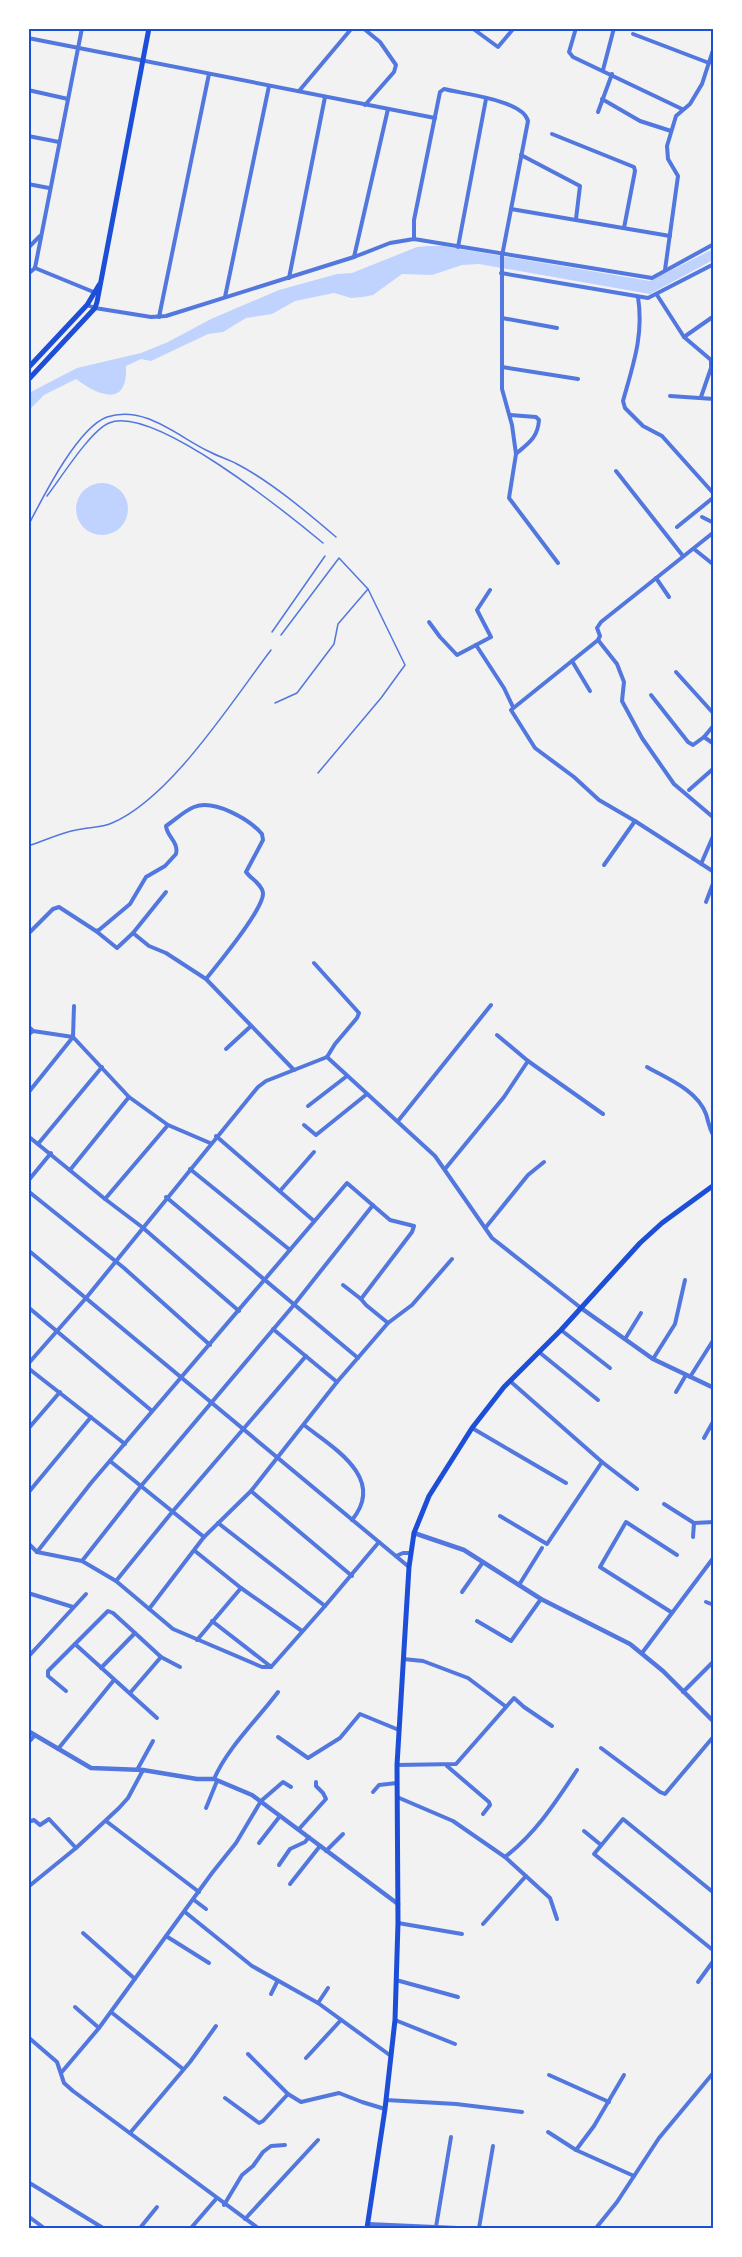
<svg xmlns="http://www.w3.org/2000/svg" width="742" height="2257" font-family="'Roboto Serif',serif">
<rect width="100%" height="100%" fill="#f2f2f2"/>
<g fill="#bfd3fe">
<path d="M428,246h15l207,35 63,-32v11l-63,34 -171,-30 -17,1 -30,10 -30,-1 -29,21 -10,2 -12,1 -17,-5 -39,8 -23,13 -26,4 -23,14 -15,2 -57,27 -10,-2 -15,7c2,42 -27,30 -50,13l-32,16 -15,15v-17l48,-25 64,-15 27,-11 43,-23 68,-29 58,-16 15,-1 65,-26z"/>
<circle cx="102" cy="509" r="26"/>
</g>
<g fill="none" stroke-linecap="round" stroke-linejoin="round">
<g stroke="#5277de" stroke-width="1.5">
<path d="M47,496c14,-18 43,-65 62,-73 44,-19 179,91 214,120"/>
<path d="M28,526c14,-27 49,-98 79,-109 38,-12 70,19 101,34 9,5 20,8 29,13 33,17 71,49 99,73"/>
<path d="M272,632l53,-76"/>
<path d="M281,635l58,-77 29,31 37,76 -24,33 -63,75"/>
<path d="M275,703l22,-10 37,-49 4,-20 30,-35"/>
<path d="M28,846c16,-5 32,-13 48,-16 12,-3 25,-2 36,-7 59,-25 120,-122 159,-173"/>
</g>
<g stroke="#5277de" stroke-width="4">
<path d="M363,28l17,14 16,23 -2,7 -29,33"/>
<path d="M472,28l26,19 16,-19"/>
<path d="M576,28l-7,24 4,5 109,52"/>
<path d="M712,28l2,1"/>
<path d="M633,34l76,29"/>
<path d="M28,38l407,80"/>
<path d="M603,70l11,-42"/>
<path d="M28,90l40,9"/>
<path d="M299,91l53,-63"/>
<path d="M602,99l38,22 31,10"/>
<path d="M598,112l14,-38"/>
<path d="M552,134l82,33 1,4 -11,57"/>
<path d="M28,136l31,6"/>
<path d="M521,155l59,31 -4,33"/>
<path d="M28,184l21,4"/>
<path d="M511,209l159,27"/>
<path d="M414,239v-19l26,-128 4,-3c19,5 79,11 84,32l-26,135v133l10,36 4,29 -7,44 49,65"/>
<path d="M458,247l28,-148"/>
<path d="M28,248l12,-12"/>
<path d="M354,257l34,-148"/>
<path d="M35,268l47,-240"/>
<path d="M35,268l61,25"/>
<path d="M665,270l13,-94 -10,-17 -1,-13 9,-30 14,-12 12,-20 12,-37"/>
<path d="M501,273l147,25 66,-34"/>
<path d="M28,274l7,-6"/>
<path d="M289,278l36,-181"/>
<path d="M657,295l27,42 30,-21"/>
<path d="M225,297l44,-211"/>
<path d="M638,297c6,38 -5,68 -15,104l2,7 18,18 19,10 52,58"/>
<path d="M87,305l8,3 56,9 15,-1 188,-59 36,-14 24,-4 238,39 62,-34"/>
<path d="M159,317l50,-243"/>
<path d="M502,318l55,10"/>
<path d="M684,337l27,23v8l-10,29"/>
<path d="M502,367l76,12"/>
<path d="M670,396l44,3"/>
<path d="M510,415l26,2 3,3c-1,17 -10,23 -22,33"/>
<path d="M616,471l67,85"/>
<path d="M702,517l12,6"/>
<path d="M677,527l37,-30"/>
<path d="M694,549l20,16"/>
<path d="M656,578l13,19"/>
<path d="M490,590l-13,20 14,27 -15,8 28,43 9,19"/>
<path d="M429,622l11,15 17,18 19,-10"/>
<path d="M598,640l19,24 7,18 -2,19 20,37 32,46 40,34"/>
<path d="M572,661l18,30"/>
<path d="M676,672l38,42"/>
<path d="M651,695l37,47 5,3 11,-8"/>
<path d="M714,725l-10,12 10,7"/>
<path d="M689,790l25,-22"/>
<path d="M635,821l-36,-21 -25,-23 -39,-29 -24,-38 87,-70 2,-4 -3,-8 4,-6 113,-90"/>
<path d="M701,864l13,-30"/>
<path d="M604,865l31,-44 79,51"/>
<path d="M706,902l8,-21"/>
<path d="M96,931l21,17 16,-15 33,-41"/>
<path d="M133,933l16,13 17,7 40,26 88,91"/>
<path d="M28,934l25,-25 6,-2 37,24 3,-1 31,-26 16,-27 19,-11 11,-12c3,-12 -9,-17 -10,-28 9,-6 18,-15 28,-19 20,-8 55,12 68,27l1,6 -17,32c5,7 16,12 17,21 1,16 -45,71 -57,86"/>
<path d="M314,963l45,50 -2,5 -22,26 -8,13"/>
<path d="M28,1026l5,5 40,6 56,60 39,28 42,18"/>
<path d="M28,1035l5,-4"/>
<path d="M497,1035l31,26 75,53"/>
<path d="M226,1049l25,-23"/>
<path d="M647,1067c21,12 50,23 59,47 3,9 2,12 8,23"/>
<path d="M28,1093l45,-56 1,-31"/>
<path d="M308,1106l39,-30"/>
<path d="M398,1121l93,-116"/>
<path d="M304,1125l12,10 51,-41"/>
<path d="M28,1136l77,63 37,28 97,84"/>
<path d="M216,1136l98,85"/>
<path d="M38,1144l64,-77"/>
<path d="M190,1169l100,81"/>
<path d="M445,1169l59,-72 24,-36"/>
<path d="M70,1170l59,-73"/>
<path d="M28,1181l23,-28"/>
<path d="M28,1191l96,77 86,77"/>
<path d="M280,1191l34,-39"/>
<path d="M166,1197l192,161"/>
<path d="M105,1199l63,-74"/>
<path d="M486,1227l42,-52 16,-13"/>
<path d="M28,1250l381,317"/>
<path d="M343,1285l18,14"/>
<path d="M28,1307l124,104"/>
<path d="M273,1329l64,53"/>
<path d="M561,1330l49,38"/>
<path d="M625,1339l16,-26"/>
<path d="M539,1352l59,48"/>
<path d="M653,1359l22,-35 10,-44"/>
<path d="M28,1364l58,-66 172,-211 8,-6 61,-24 108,99 57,82 89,70"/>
<path d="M28,1368l97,76"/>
<path d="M690,1377l24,-38"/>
<path d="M510,1381l92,81 35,27"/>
<path d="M676,1392l10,-17"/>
<path d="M304,1425c28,22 83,53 48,95"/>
<path d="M472,1428l94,55"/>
<path d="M28,1429l32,-37"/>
<path d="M704,1438l10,-18"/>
<path d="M110,1461l94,76"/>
<path d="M251,1491l101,85"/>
<path d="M28,1493l63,-76"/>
<path d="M664,1504l30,19 20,-1"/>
<path d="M500,1516l47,28 55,-82"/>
<path d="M218,1523l107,83"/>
<path d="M693,1537l1,-14"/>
<path d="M28,1543l9,9"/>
<path d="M195,1551l46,37 61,43"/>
<path d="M37,1552l54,-69 256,-300 43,37 24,6 -2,6 -51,67 5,6 22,18"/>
<path d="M37,1552l45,9 34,20 57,48 89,38h9"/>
<path d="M396,1556l7,-3h7"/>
<path d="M82,1561l59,-75 152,-180 80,-101"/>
<path d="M116,1581l57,-70 133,-155"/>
<path d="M519,1585l23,-37"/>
<path d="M462,1592l21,-30"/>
<path d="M28,1593l45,14"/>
<path d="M706,1602l8,3"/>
<path d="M149,1609l55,-72 47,-46 86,-109 51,-59 24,-18 40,-46"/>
<path d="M671,1612l-71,-45 26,-45 51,33"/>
<path d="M212,1621l58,45"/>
<path d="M477,1621l34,20 30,-42"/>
<path d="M197,1640l44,-52"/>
<path d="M75,1644l82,74"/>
<path d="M642,1653l72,-96"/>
<path d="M28,1657l58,-63"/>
<path d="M161,1657l19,10"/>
<path d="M403,1659l20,2 45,17 37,28"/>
<path d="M271,1667l54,-61 54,-64"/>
<path d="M66,1691l-18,-15v-5l60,-60 5,2 22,20 -34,35"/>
<path d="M683,1692l31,-31"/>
<path d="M130,1693l31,-36 -26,-24"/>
<path d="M278,1737l30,21 32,-20 20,-24 39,16"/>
<path d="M28,1743l7,-8"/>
<path d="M601,1748l59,44 5,2 49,-58"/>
<path d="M58,1749l56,-69"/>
<path d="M397,1765l59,-1 58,-66 10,9 28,19"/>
<path d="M447,1766l42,36 1,3 -7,9"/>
<path d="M137,1770l16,-29"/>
<path d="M214,1779c14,-32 43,-59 64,-87"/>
<path d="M373,1792l6,-7 18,-2"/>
<path d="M397,1797l56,24 52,36 45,41 7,21"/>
<path d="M206,1808l11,-27"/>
<path d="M106,1821l93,71"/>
<path d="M28,1822l6,-2 6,5 9,-6 27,29"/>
<path d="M299,1829l27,-30 -3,-6 -7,-7v-4"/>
<path d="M584,1831l17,14"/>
<path d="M259,1843l21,-27"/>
<path d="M326,1851l17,-17"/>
<path d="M505,1857c31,-24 50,-54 72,-87"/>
<path d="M279,1865l11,-16 15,-7 4,-5"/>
<path d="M290,1884l30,-38"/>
<path d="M28,1887l48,-39 43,-40 9,-10 15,-28"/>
<path d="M714,1893l-91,-74 -29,35 120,97"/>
<path d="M194,1900l12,9"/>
<path d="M185,1912l67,54 66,37 73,53"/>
<path d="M398,1923l64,11"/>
<path d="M483,1924l43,-48"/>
<path d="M83,1933l52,46"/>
<path d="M166,1936l43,27"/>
<path d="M396,1980l62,17"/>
<path d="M698,1982l16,-22"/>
<path d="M271,1994l6,-12"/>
<path d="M318,2003l10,-15"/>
<path d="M75,2007l24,21"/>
<path d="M111,2012l72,57"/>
<path d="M395,2020l60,24"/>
<path d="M28,2037l29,25 7,21 9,8 185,137"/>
<path d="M248,2054l40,40"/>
<path d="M306,2058l35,-38"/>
<path d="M61,2073l38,-45 113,-155 24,-30 25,-42 22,-19 8,5"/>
<path d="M549,2075l60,27"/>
<path d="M225,2098l34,25 4,-2 25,-27 13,8 38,-9 23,9 23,7"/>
<path d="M386,2100l70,4 66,8"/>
<path d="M548,2132l28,18 58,26"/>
<path d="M130,2133l60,-71 26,-36"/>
<path d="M576,2150l18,-24 30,-51"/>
<path d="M28,2182l75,46"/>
<path d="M224,2205l18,-30 11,-9 10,-14 8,-6 14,-1"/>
<path d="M28,2216l16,12"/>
<path d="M245,2219l73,-79"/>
<path d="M368,2224l90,4"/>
<path d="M436,2227l15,-90"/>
<path d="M140,2228l17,-21"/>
<path d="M191,2228l25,-29"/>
<path d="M479,2228l14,-82"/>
<path d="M596,2228l21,-26 42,-64 55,-66"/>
</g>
<g stroke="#5277de" stroke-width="4.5">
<path d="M581,1308l72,51 61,29"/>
<path d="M414,1533l50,17 77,49 89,45 33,27 51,51"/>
<path d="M28,1731l63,37 52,2 54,9h17l38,16 146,109"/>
</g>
<g stroke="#1d4ed8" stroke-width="5">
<path d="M28,368l59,-63 12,-20"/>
<path d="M28,380l67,-72 2,-6 52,-274"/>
<path d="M367,2228l18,-119 10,-89 3,-97 -1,-158 12,-198 5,-34 15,-37 43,-68 32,-41 57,-57 79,-87 22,-20 52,-38"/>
</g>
</g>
<rect width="742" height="2257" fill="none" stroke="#ffffff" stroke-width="60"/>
<rect x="30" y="30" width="682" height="2197" fill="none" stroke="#1d4ed8" stroke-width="2"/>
</svg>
